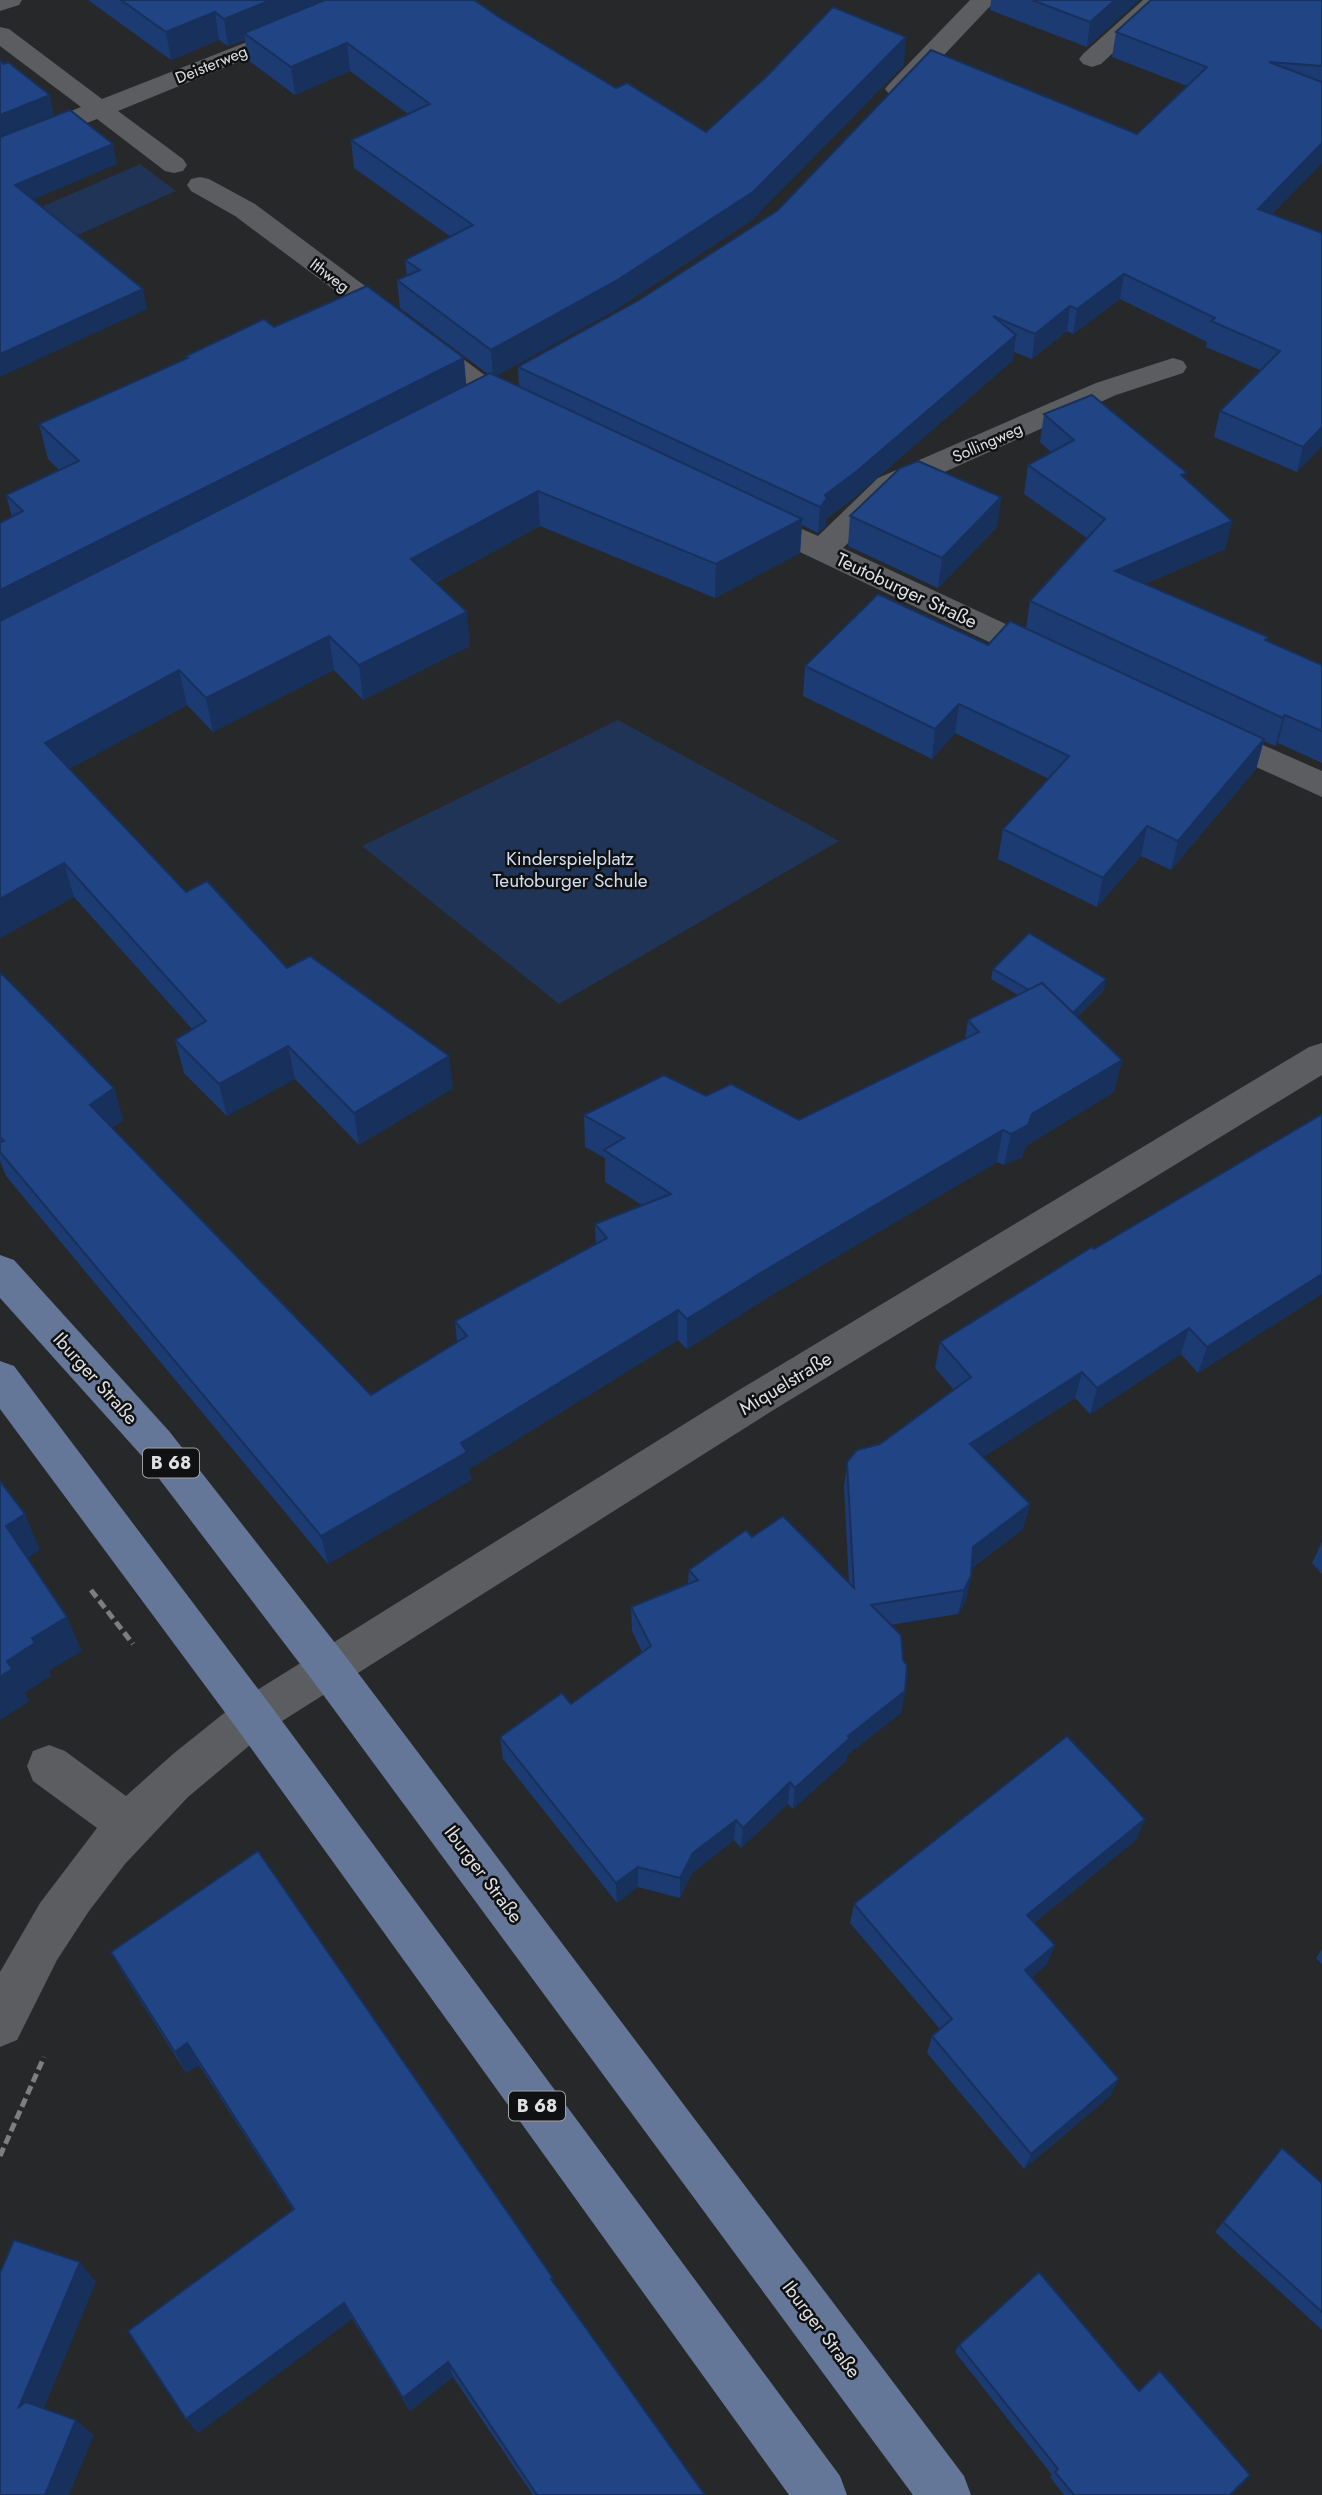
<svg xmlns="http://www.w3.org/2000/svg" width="1322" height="2495" font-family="Jost,sans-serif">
<rect width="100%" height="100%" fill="#26282a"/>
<g fill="#203457">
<path d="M140,164l36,27 -132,59 -35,-29z"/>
<path d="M618,720l221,121 -280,163 -197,-158z"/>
</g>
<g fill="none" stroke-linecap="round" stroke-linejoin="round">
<g stroke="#7d7e80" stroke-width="5" stroke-dasharray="9 4.5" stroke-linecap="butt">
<path d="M91,1590l42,54"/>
<path d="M0,2156l44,-99"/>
</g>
<g fill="#5c5d60" fill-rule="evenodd">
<path d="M0,0h22l-3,5 -19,6z"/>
<path d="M970,0h26l-89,94 -9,3 -9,-3 -4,-5 4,-5z"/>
<path d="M1143,0h27l-69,64 -9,3 -9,-3 -4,-5 4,-5z"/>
<path d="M293,24l9,2 3,5 -3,5 -184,75 65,48 4,6 -4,6 -9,2 -9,-2 -68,-52 -97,38v-17l81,-33 -81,-61v-19l9,2 93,70z"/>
<path d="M200,177l9,2 46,25 247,184 27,13 5,6 -5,6c-17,5 -31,-5 -47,-13l-247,-184 -44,-25 -4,-6 4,-6z"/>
<path d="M1173,358l10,3 4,6 -4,6 -67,22 -216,97 -57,56 212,99 5,8 -5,8 -11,3 -11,-3 -290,-138 -4,-7 4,-7 11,-3 64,28 60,-58 218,-95z"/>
<path d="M1213,723l109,48v26l-121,-55 -4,-8 4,-8z"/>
<path d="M1322,1043v32l-555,339 -499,316 -80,67 -63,67 -36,47 -32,49 -40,80 -17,7v-75l40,-69 57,-75 -64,-47 -6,-15 6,-15 16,-6 16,6 61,45 47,-42 65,-52 501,-312 570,-343z"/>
</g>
<g fill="#647799" fill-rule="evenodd">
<path d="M0,1255l14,5 155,171 174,222 621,823 7,19h-58l-600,-814 -172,-226 -141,-157z"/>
<path d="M0,1361l14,5 254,336 572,774 7,19h-58l-551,-765 -238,-321z"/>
</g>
</g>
<g fill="#1c3b72">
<path d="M88,0h386l28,19 114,69 90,44 198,-67 -152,155 -135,89 -121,67 23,11 -1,-20 619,-233 50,-48 -75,-29 4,-25 206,-32v163l-50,51 50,19v213l-25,26 -83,-35 6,-26 40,-41 -54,-23 1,-5 -87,-43 -47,35 -6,-3 -35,28 -18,-7 -1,8 -158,137 -29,22 -1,8 -7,6 -16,-8 -2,28 -85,45 -175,-72 -104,57 34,63 -107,54 -29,-30 -121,62 -26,-27 -118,64 117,123 101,76 166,120 -94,57 -64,-66 -68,37 -43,-43 -9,-33 18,-10 -119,-133 -74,41 12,-421 -6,-22 53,-25 -11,-11 -9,-35 148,-66 -1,-2 88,-29 192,58 22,-11 -88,-66 -3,-28 10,-4 -2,-16 46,-23 -97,-69 -3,-28 57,-26 -58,-43 -55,24 -47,-35 -3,-20 -17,6 -9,-6 -48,20z"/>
<path d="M991,0h148l-52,47 -97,-37z"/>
<path d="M1044,414l141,65 47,42 -7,28 -80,35 123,53 -1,4 55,24v98l-44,-20 -3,3 -11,-5 -8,28 -85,101 -30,-14 -44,51 -99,-48 5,-30 46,-50 -94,-46 -23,26 -129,-63 2,-30 183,-21 38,-17 4,-27 57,-63 -63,-44 4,-29 23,-13 -11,-10z"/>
<path d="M1001,497l-4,30 -59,61 -90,-42 2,-30z"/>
<path d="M993,969l111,21 -27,27 45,43 -8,32 -88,54 -4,11 -18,8 -7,-3 -232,137 -78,50 -9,-9 -209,129 2,11 -143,84 -322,-388 -6,-15v-189l114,116 9,32 -11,8 259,267 86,-53 -2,-21 141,-77 -1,-20 47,-19 -37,-23v-24l-20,-11 -1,-32 122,-19 93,24 166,-82 3,-18 50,-25 -27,-16z"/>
<path d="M1322,1114v180l-124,79 -17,-19 -91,60 -15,-16 -92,59 47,47 -7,25 -51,39 -1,8 -5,24 -8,14 -68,11 15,66 -4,22 -54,42v5l-54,49 -5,-5 -47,44 -7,-8 -42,33 -12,25 -42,-11 -21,16 -114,-144 -3,-22 71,-33 71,-52 -10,-21 -1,-24 57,-24 1,-13 63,-33 97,46 -5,-96 3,-25 33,-18 74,-54 -19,-22 5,-26z"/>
<path d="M1322,1542v32l-10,-11z"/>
<path d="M1145,1819l-9,21 -102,83 13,41 -16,14 88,101 -9,17 -86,73 -97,-116 5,-17 8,-7 -90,-106 4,-19z"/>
<path d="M1322,1949v15l-6,-6z"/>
<path d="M111,1952l443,331 151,212h-172l-80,-118 -43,34 -58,-92 -154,114 -12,-14 107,-209 -94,-145 -13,8 -62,-98z"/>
<path d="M1282,2148l40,35v147l-107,-98z"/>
<path d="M959,2345l180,46 91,104h-166l-14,-18 2,-2 -97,-123z"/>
</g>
<g fill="#17305c">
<path d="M271,0h51l1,9 -79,24 1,7 -17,6 -4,-27z"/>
<path d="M1115,0h24l-52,47 3,-25z"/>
<path d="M215,12l4,28 -48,20 -5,-28z"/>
<path d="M906,37l-2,28 -152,155 -135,89 -124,69 -2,-28z"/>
<path d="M347,43l3,28 -55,24 -4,-28z"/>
<path d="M50,95l4,20 -54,22v-22z"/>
<path d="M1322,143v20l-70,71 6,-25z"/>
<path d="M113,144l4,20 -97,41 -5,-20z"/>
<path d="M1124,274l-4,25 -47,35 4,-25z"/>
<path d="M143,289l4,20 -147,68v-23z"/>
<path d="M1070,306l-3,25 -35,28 3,-25z"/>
<path d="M1016,335l-3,25 -158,137 -29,22 -1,8 -7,6 2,-26 5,-12z"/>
<path d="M464,358l3,35 -467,236v-39z"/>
<path d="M1322,427v19l-25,26 6,-25z"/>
<path d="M538,491l2,35 -125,68 -4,-35z"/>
<path d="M1001,497l-4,30 -59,61 4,-30z"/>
<path d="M802,519l-2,34 -85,45 1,-34z"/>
<path d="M1232,521l-7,28 -116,50 6,-28z"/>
<path d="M467,612l3,34 -107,54 -4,-35z"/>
<path d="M329,636l5,34 -121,62 -7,-34z"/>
<path d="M179,670l8,35 -133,72 -9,-34z"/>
<path d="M959,704l-4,29 -23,26 3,-30z"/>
<path d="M1285,715l-7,28 -3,3 8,-28z"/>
<path d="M1264,739l-8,30 -85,101 7,-29z"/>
<path d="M1147,826l-6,30 -44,51 6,-29z"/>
<path d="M64,863l10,34 -74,41v-39z"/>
<path d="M1106,979l-2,11 -36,35 2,-10z"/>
<path d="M288,1046l7,33 -68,37 -8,-32z"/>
<path d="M449,1056l4,32 -94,57 -5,-32z"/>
<path d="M1122,1060l-8,32 -88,54 -4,11 -18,8 7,-31 21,-20z"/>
<path d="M114,1088l9,32 -23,17 -10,-32z"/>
<path d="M1003,1130l-6,32 -232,137 -78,50v-30l80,-50z"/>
<path d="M1322,1274v20l-124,79 9,-26z"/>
<path d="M678,1310v30l-209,129 2,11 -143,84 -7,-28 140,-93z"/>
<path d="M1189,1328l-8,26 -91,60 7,-26z"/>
<path d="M1082,1372l-7,26 -110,71 5,-25z"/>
<path d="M1030,1504l-7,25 -56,42 6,-24z"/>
<path d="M25,1514l15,36 -17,11 -17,-35z"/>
<path d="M971,1576l-5,24 -8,14 6,-24z"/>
<path d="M67,1617l15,34 -33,20 2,5 -26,17 4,9 -29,18v-43l7,-16 25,-23z"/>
<path d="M905,1691l-4,22 -54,42v5l-54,49 2,-21 53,-52z"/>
<path d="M790,1782l-2,22 -47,44 2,-20z"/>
<path d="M1145,1819l-9,21 -116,94 7,-19z"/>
<path d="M736,1820l-2,20 -42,33 -12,25v-20l13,-25z"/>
<path d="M638,1867v20l-21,16 -1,-20z"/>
<path d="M1055,1945l-8,19 -29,25 7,-19z"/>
<path d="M187,2043l12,22 -13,8 -11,-21z"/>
<path d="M1119,2079l-9,17 -86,73 7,-15z"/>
<path d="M80,2262l16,20 -58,141 -19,-16z"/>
<path d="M344,2303l8,16 -154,114 -12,-14z"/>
<path d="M448,2362l5,15 -43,34 -7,-13z"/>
<path d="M76,2420l18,15 -25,60h-24z"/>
</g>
<g fill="#214584" stroke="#17305c" stroke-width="2">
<path d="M121,0h150l-47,19 -9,-7 -49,20z"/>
<path d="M325,0h149l28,19 114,69 11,-5 79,49 61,-56 66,-69 73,30 -153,155 -137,89 -125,69 -94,-70 23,-10 -15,-10 68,-35 -122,-85 79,-36 -83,-61 -56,24 -47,-34z"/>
<path d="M1032,0h83l-25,22z"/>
<path d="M1151,0h171v66l-53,-4 53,20v61l-64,66 64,24v194l-19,20 -83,-36 60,-60 -69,-30 4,-3 -91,-44 -47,35 -7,-3 -35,28 -42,-18 23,19 -159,136 -32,24 2,4 -4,4 3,-2 -6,6 -302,-140 121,-67 138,-89 154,-161 206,84 70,-67 -91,-35z"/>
<path d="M0,60l4,4 4,-2 42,33 -50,20z"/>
<path d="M70,110l43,34 -98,41 128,104 -143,65v-217z"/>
<path d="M367,286l97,72 -464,232v-67l23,-12 -17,-16 73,-34 -40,-37 149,-66 -2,-2 78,-37 10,8z"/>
<path d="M490,373l312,146 -86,45 -178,-73 -127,68 56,53 -108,53 -30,-29 -123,62 -27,-28 -134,73 141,149 21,-11 80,87 23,-12 139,100 -95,57 -66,-67 -69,38 -44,-44 31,-19 -142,-158 -64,36v-278z"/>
<path d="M1092,395l95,78 -6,2 51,46 -117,50 153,66 -3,3 57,25v66l-37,-16 -2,3 -253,-117 75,-82 -77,-54 46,-25 -30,-26z"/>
<path d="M918,461l83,36 -59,61 -92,-42 50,-48z"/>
<path d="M878,594l110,51 22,-24 254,118 -86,102 -31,-15 -44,52 -100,-49 66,-73 -110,-52 -24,25 -130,-63z"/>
<path d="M1029,933l77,46 -33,34 -31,-30 -13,7 -36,-21z"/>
<path d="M0,972l114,116 -24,17 281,290 96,-59 -12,-15 152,-83 -12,-14 76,-30 -67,-44 20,-12 -40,-23 80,-40 42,21 25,-12 68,36 180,-88 -11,-12 74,-37 80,77 -90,54 -4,11 -17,9 -8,-4 -236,139 -80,50 -9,-9 -217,133 6,9 -146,84 -321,-384v-10l4,-1 -4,-4z"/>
<path d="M1322,1114v160l-115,73 -18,-19 -92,60 -15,-16 -112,72 60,60 -57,43 -2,29 -7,14 -93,15 30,30 2,25 4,5 -2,26 -57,45 2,2 -55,50 -5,-6 -47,46 -7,-8 -43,33 -13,25 -42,-11 -22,16 -116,-146 62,-44 9,11 80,-58 -20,-39 67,-27 -9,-10 57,-40 6,7 31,-21 71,72 -7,-126 10,-12 23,-6 91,-67 -31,-35 152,-95 2,2z"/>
<path d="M0,1481l25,33 -19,12 61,91 -35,21 3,5 -28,18 5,8 -12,8z"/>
<path d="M1067,1736l78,83 -118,96 28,30 -30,25 94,109 -88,75 -99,-118 20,-17 -98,-115z"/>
<path d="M258,1851l295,427 -2,1 154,216h-168l-89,-133 -45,36 -59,-95 -158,116 -58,-88 166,-122 -107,-166 -12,9 -64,-100z"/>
<path d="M1282,2148l40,35v129l-99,-90z"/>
<path d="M14,2240l66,22 -61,145 7,-5 50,18 -31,75h-45v-222z"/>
<path d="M1039,2272l100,119 21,-20 90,104 -20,20h-156l-19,-23 3,-3 -99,-124z"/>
</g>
<g text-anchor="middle" stroke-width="5" stroke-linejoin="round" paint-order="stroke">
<g font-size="16" fill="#dfe0e2" stroke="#101112">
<text transform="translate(211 64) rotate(-22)" y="6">Deisterweg</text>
<text transform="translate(330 275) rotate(37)" y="6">Ithweg</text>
<text transform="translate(987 442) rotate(-24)" y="6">Sollingweg</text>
</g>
<g fill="#101112" stroke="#a1a2a4" stroke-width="2">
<rect x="143" y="1448.5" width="56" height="29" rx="5"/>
<rect x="509" y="2091.5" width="56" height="29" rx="5"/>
</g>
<g font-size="18" font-weight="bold" fill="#dfe0e2">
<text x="171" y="1469">B 68</text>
<text x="537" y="2112">B 68</text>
</g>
<g font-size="19" fill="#dfe0e2" stroke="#101112">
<text transform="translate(907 590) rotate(25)" y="7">Teutoburger Straße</text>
<text transform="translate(96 1378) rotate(48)" y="7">Iburger Straße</text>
<text transform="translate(785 1383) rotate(-31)" y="7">Miquelstraße</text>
<text transform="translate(484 1874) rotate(53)" y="7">Iburger Straße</text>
<text transform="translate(822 2329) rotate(53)" y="7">Iburger Straße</text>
</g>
<g font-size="19" fill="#d2def1" stroke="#101112">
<text x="570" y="865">Kinderspielplatz<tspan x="570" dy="22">Teutoburger Schule</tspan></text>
</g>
</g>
</svg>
